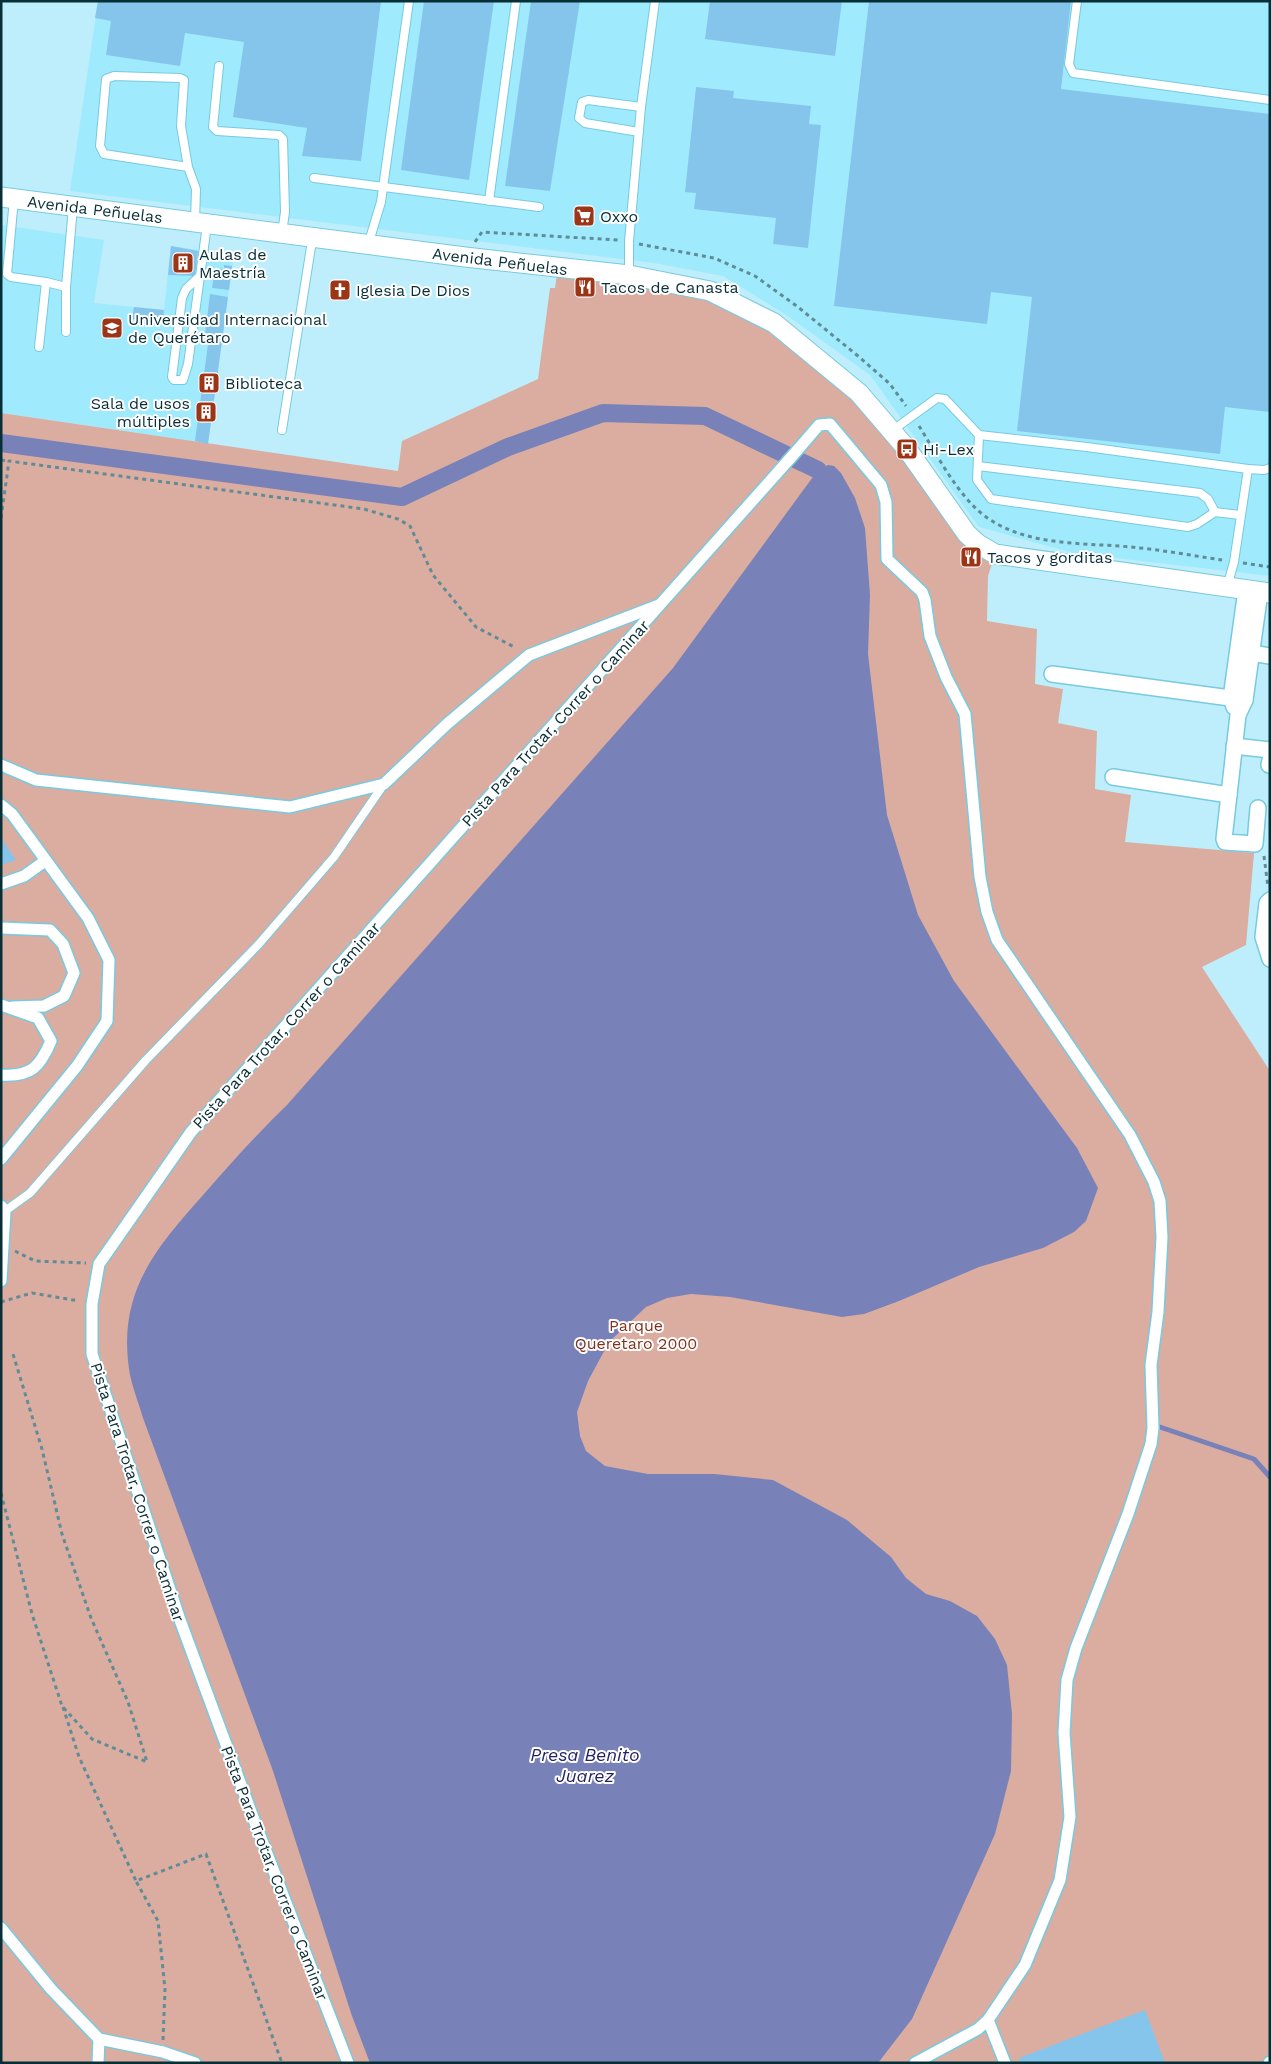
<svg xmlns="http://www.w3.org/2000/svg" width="1271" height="2064" font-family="'Work Sans',sans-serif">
<rect width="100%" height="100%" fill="#beeefb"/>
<g fill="#a0eafd">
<path d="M98,1h1172v575l-197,-23 -94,-26 -109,-152 -85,-61 -62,-38 -69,-13 -584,-72z"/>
<path d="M1,225l103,15 -10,63 70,7 7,-64 63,9 -26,188 -207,-30z"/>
</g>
<path fill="#daada0" d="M558,268l71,4 145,51 85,70 108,141 28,20 -7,22 -1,45 50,8 -2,55 28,5 -5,34 39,8 -2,58 36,6 -6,47 129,11 -8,92 -44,22 68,104v992h-1269v-1650l397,58 4,-30 136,-62 12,-91h5z"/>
<path fill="#7882b9" d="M828,465l6,1 7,7 14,25 10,30 5,67 -2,59 19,161 31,100 36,66 123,167 21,40 -12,33 -12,11 -31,16 -64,19 -80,34 -35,13 -22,3 -112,-20 -39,-3 -24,4 -21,9 -37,35 -21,39 -11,31 3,24 6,15 19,15 43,8h66l59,6 74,40 44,37 15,21 20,16 24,7 27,15 18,23 12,26 5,49 -1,57 -16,63 -83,185 -34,44h-508l-18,-47 -79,-245 -130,-353c-4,-14 -10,-29 -13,-43 -14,-81 24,-125 74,-181 27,-31 54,-61 83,-89l386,-437 145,-198z"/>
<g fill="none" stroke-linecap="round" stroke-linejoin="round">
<path stroke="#7882b9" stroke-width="5" d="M1157,1426l97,33 16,18"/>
<path stroke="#7882b9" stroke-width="18" d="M1,443l401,54 106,-50 95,-34 102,3 113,54"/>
</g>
<g fill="#86c5eb">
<path d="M98,1h283l-20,160 -59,-5 5,-28 -74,-11 11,-75 -59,-9 -5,33 -74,-11 5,-34 -16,-3z"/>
<path d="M424,1h70l-25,179 -68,-10z"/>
<path d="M531,1h49l-30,190 -45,-5z"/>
<path d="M710,1h132l-7,55 -130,-17z"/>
<path d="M869,1h202l-10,88 209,25v298l-45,-5 -5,47 -203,-23 15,-134 -41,-5 -4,32 -153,-18z"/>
<path d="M696,87l38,4 -1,7 78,8 -2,18 12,1 -13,123 -35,-4 3,-26 -82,-9 2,-16 -11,-1z"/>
<path d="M171,246l27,5 -3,25 -27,-1z"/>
<path d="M224,265l8,1 -3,24 -17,-2 3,-20 9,1z"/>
<path d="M210,294l18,3 -20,147 -13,-3 13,-97 -4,-1z"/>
<path d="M134,307l30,3 -1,13 -31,-4z"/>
<path d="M1,838l15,22 -15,5z"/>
<path d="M1145,2010l20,53h-145l-1,-5z"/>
</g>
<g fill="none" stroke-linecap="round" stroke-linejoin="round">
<g stroke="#77cae0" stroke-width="10">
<g id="service">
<path d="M1077,1l-8,63 4,9 197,27"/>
<path d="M219,66l-6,61 4,4 62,4 4,4 2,73 -3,21"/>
<path d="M641,107l14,-106"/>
<path d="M188,167l-84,-13 -4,-8 6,-67 8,-3 66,2 4,2 -3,46 7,41 8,22 -1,33"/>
<path d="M314,178l225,29"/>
<path d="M14,199l-7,75 4,3 35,5 -7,65"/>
<path d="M489,201l27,-200"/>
<path d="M368,245l13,-43 28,-201"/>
<path d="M629,275v-34l12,-134 -53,-7 -6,2 -3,16 6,5 54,9"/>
<path d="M200,276l-14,13 -4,9 -10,79 2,3h9l5,-16 19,-139"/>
<path d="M46,282l20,5v45"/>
<path d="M66,287l7,-80"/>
<path d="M282,430l29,-183 4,-9"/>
<path d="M893,430l44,-32 8,1 34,36 108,12 161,22 -14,93 -7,25"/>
<path d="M979,435l-2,45 14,19 197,28 9,-3 18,-12 25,3"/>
<path d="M978,466l222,27 8,6 7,13"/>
<path d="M1248,469l16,1 6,-2"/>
<path d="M5,1211l25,-18 116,-133 112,-115 76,-88 50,-73"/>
</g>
</g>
<g stroke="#77cae0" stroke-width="14">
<g id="pedestrian">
<path d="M1,765l35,15 254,27 94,-23 63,-60 82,-69 130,-50"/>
<path d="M1,805l11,9 76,104 21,42 -2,61 -30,45 -76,93"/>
<path d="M1,884l23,-8 21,-15"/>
<path d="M1,928l49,2 13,14 11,29 -10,23 -20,10 -32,1"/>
<path d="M1,1005l37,13 13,23c-11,26 -20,36 -50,34"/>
<path d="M1,1206l4,5 -4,70"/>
<path d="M1,1928l50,61 48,50 64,13 32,11"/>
<path d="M988,2020l17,43"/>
<path d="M98,2063l1,-24"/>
<path d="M348,2063l-94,-243 -74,-200 -88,-266v-50l7,-40 92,-132 603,-678 25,-29 11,-1 51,61 5,17 1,57 35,33 3,8 5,36 16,41 19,37 15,163 7,35 10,28 133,195 24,47 6,19 2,36 -4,75 -7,53 2,63 -2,16 -23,70 -52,134 -9,32 -3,53 6,84 -10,63 -35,85 -37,55 -10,9 -63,34"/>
<path d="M1269,2063l1,-1"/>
</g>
</g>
<g stroke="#77cae0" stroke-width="18">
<g id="minor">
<path d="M1251,653l19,3"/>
<path d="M1052,674l193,26"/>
<path d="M1234,707l-3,-9 15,-108"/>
<path d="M1234,746l36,4"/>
<path d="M1269,765l1,-5"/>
<path d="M1113,777l116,18"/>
<path d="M1258,808l-3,36 -30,-2 -1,-3 14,-124 7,-15 15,-108"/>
<path d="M1270,900l-3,3 -4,34 7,22"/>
</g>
</g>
<g stroke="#77cae0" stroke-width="21">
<path id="tertiary" d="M1,197l464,60 164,18 81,16 64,32 85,70 48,56 60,85 11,10 17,10 275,39"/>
</g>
<g stroke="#618c97" stroke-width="3" stroke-dasharray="4 4" stroke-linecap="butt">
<path d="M475,242l7,-10 136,8"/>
<path d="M639,244l75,14 41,18 43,31 60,49 32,28 16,22"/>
<path d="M919,426c19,30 40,73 70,93 43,29 102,23 151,29 28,3 55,8 82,12"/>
<path d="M1,460l8,1"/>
<path d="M1,518l8,-57 355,48 34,10 12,7 23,49 43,52 40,21"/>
<path d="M1243,563l27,4"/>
<path d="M1264,856l4,31"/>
<path d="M15,1251l20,10 51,2"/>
<path d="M1,1302l31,-9 47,8"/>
<path d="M1,1493l31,121 30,92 30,33 55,23 -19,-60 -37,-84 -29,-84 -20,-85 -29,-95"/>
<path d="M63,1707l16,50 57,124"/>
<path d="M163,2040l2,-51 -7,-68 -22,-40 70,-27 76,209"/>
</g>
<use href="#service" stroke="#fff" stroke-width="8"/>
<use href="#pedestrian" stroke="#fff" stroke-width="11"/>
<use href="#minor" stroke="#fff" stroke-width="15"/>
<use href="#tertiary" stroke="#fff" stroke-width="19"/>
</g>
<defs>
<g id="supermarket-square" transform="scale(1.125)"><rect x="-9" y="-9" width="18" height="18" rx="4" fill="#9c3416" stroke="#fff"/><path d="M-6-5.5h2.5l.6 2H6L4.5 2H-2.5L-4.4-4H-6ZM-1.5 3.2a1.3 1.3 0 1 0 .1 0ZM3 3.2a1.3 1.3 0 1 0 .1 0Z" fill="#fff"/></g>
<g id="building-square" transform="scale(1.125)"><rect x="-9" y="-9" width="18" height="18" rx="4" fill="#9c3416" stroke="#fff"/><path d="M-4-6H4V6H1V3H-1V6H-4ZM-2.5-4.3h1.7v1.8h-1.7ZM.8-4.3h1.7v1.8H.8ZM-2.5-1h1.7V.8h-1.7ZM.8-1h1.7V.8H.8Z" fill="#fff"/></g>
<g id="restaurant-square" transform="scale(1.125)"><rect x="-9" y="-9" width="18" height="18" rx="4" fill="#9c3416" stroke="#fff"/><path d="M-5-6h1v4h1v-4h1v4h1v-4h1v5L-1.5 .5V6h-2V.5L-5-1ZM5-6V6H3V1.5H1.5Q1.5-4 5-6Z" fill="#fff"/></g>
<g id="church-square" transform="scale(1.125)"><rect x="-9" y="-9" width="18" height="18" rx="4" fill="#9c3416" stroke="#fff"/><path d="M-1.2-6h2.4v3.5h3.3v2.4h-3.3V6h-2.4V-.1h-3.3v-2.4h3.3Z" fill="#fff"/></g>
<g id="university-square" transform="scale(1.125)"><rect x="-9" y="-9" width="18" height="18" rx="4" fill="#9c3416" stroke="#fff"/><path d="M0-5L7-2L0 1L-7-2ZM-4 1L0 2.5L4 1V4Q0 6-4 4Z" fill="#fff"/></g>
<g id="bus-square" transform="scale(1.125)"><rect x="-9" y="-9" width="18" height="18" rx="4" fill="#9c3416" stroke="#fff"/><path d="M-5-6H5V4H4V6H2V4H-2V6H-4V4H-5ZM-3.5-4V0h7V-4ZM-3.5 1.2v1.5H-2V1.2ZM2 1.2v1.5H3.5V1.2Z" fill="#fff"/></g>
</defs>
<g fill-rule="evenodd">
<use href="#supermarket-square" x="584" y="216"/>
<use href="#building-square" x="183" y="263"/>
<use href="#restaurant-square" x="585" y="287"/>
<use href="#church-square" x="340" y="290"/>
<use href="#university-square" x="112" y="328"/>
<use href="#building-square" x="209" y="383"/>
<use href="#building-square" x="206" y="412"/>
<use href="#bus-square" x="907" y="449"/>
<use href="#restaurant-square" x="971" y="557"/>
</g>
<g text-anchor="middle" stroke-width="4" stroke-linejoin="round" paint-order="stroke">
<g font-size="16" fill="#082e36" stroke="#fff">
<text transform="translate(95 209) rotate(7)" y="6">Avenida Peñuelas</text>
<text transform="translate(500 261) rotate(7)" y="6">Avenida Peñuelas</text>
<text transform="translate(555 723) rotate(-48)" y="6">Pista Para Trotar, Correr o Caminar</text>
<text transform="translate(286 1025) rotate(-48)" y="6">Pista Para Trotar, Correr o Caminar</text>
<text transform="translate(138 1492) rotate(72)" y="6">Pista Para Trotar, Correr o Caminar</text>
<text transform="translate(275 1873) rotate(69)" y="6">Pista Para Trotar, Correr o Caminar</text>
</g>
<g font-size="16" fill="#082e36" stroke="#fff" text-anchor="start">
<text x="600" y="222">Oxxo</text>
<text x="199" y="260">Aulas de<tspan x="199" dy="18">Maestría</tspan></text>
<text x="601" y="293">Tacos de Canasta</text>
<text x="356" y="296">Iglesia De Dios</text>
<text x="128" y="325">Universidad Internacional<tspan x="128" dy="18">de Querétaro</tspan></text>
<text x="225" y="389">Biblioteca</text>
<text x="190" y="409" text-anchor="end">Sala de usos<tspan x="190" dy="18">múltiples</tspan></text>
<text x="923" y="455">Hi-Lex</text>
<text x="987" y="563">Tacos y gorditas</text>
</g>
<g font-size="16" fill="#80321c" stroke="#fff">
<text x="636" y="1331">Parque<tspan x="636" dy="18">Queretaro 2000</tspan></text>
</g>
<g font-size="18" font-style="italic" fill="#222366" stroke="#fff">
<text x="585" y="1761">Presa Benito<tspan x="585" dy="21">Juarez</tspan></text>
</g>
</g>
<rect width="1271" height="2064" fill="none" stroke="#082e36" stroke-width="5"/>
</svg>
